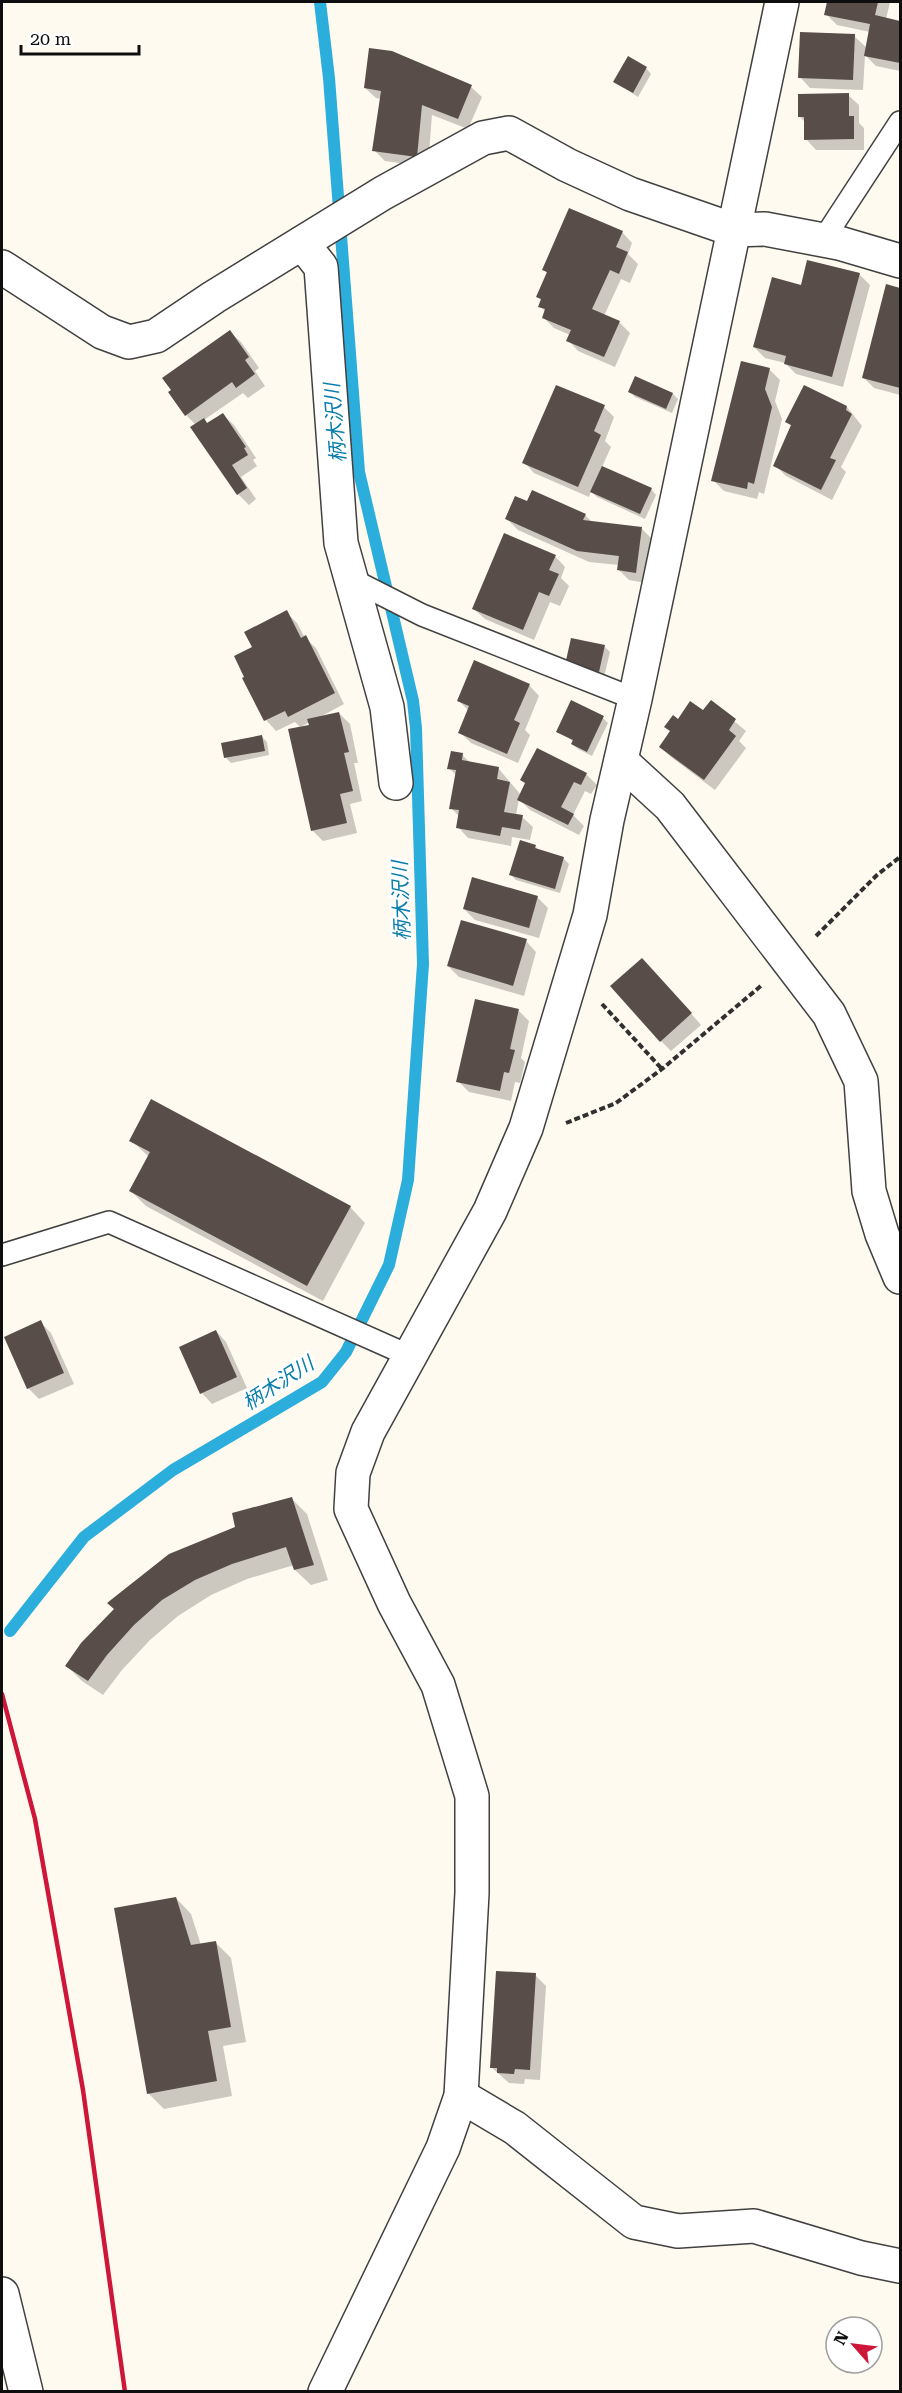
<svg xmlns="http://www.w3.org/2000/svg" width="902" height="2393" font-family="'Roboto Serif','Noto Sans JP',serif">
<rect width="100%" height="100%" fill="#fffaef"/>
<g fill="#0003">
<path d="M828,2h62l-4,17 14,3v49l-24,-5 -11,-11 -2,35 -53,-2 -10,-11 54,-41 13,12 3,-16 -33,-7 -11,-11z"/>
<path d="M646,68l5,6 -13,23 -23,-15z"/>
<path d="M471,87l11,10 -14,32 -36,-14 -4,52 -43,-6 -11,-11 7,-51 -5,-1 -11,-10z"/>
<path d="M848,95l11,10v18l5,5v22h-48l-10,-11v-16l-6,-6z"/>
<path d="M622,232l10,11 -4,11 10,10 -8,19 -9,-4 -17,37 15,6 11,11 -15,34 -37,-16 -10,-11 2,-5 -16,-7 -11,-11 3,-5 -6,-6 2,-5 -4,-4 10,-23 -4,-4z"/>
<path d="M859,274l11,11 -27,102 -47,-13 -11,-11 -20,-5 -11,-11 48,-61z"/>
<path d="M887,286l13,3v106l-26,-7 -11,-11z"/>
<path d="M230,332l11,10 18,26 -4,3 10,15 -17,12 -5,-5 -39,27 4,4 15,-9 11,10 22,33 -3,2 4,6 -16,11 15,22 -7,6 -11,-11 -42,-69 -10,-10z"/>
<path d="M769,369l11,11 -5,21 7,18 -18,75 -5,-2 -2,7 -33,-8 -11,-11z"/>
<path d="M630,392l43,2 5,5 -6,14 -37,-16z"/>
<path d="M604,407l10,10 -9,24 6,6 -9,20 49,22 5,6 -11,24 -48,-22 -6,-6 -2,6 -55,-24 -10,-11z"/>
<path d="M847,407l15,19 -21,41 5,5 -14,28 -46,-24 -11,-11 17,-39 -5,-4z"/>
<path d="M527,503l58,12 7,7 49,6 11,11 -6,44 -17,-3 -10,-10v-5l-30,-3 -71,-32 -11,-11z"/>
<path d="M555,556l10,11 -4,11 8,8 -9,20 -10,-4 -16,38 -49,-21 -11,-10z"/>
<path d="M286,612l11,11 8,15 11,10 28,56 -24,13 19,-4 11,11 8,39h-4l8,38 -12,3 7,29 -34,8 -11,-11 -2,-108 -10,5 -5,-5 -19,9 -10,-11 -22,-42 10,-31z"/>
<path d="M605,647l5,5 -6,25 -33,-8z"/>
<path d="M529,685l10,11 -14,34 5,5 -12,28 -47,-20 -11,-11 9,-21 -11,-11z"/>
<path d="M572,702l31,16 5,5 -16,33 -14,-7 -6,-5 2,-2 -16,-11z"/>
<path d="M711,702l35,29 -7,10 7,7 -31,42 -44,-33 -10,-10 18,-26 24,-8z"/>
<path d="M262,737l5,5 2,13 -38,8 -5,-5z"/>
<path d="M462,755l9,8 27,5 23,27 65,-21 11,11 -6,9 -6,-3 -12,24 11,11 -5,9 -49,-25 -11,-11 -3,16 6,2 11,10 -3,13 -18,-3 -1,9 -43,-8 -10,-11 2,-10 -9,-9 6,-32 -8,-8z"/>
<path d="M521,842l15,5 4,5 24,7 5,5 -9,29 -44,-13 -5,-5z"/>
<path d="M537,897l11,11 -9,30 -64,-18 -11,-11z"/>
<path d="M526,941l10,11 -12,44 -65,-19 -11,-11z"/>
<path d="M653,970l48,55 -30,26 -10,-10z"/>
<path d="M519,1011l10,10 -8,37 4,4 -5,21 -5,-1 -4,19 -42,-9 -11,-11z"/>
<path d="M131,1140l219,67 15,16 -42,78 -177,-95 -15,-15 18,-34z"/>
<path d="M40,1322l11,11 23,51 -35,15 -11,-11z"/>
<path d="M216,1331l10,11 21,46 -35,16 -10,-11 -21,-46z"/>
<path d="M292,1499l15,15 21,66 -17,5 -16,-15 -1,-5 -47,14 -36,16 -33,21 -28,24 -28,30 -19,25 -21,-14 -15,-15 170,-138z"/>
<path d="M176,1898l15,16 10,31 14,-3 16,16 15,84 -23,4 9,50 -68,13 -16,-16z"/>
<path d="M535,1975l11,11 -6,94 -15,-1 -1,5 -15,-1 -18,-16z"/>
</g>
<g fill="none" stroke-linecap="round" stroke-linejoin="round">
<path stroke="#2caedc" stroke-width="12" d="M10,1631l74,-94 89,-67 149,-88 24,-30 43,-87 19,-85 15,-216 -7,-236 -3,-27 -54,-229 -30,-394 -9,-76"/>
</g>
<g fill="#584d49">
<path d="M827,2h51l-3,13 25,6v42l-36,-7 6,-32 -46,-9z"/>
<path d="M800,32l55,2 -2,46 -55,-2z"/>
<path d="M369,48l23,3 80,34 -14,34 -36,-14 -5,52 -45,-6 9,-60 -17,-3z"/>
<path d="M628,56l19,11 -14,26 -20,-11z"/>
<path d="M849,93v23h5v23l-50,1v-23h-6v-23z"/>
<path d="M569,208l54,23 -7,16 12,5 -9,22 -9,-4 -18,39 28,12 -16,36 -38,-16 5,-11 -29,-12 3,-9 -7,-2 3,-8 -5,-2 11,-25 -5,-2z"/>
<path d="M807,260l53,13 -28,104 -48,-13 2,-8 -33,-9 19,-70 29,8z"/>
<path d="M886,284l14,4v100l-38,-10z"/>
<path d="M230,330l19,27 -4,3 10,14 -19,14 -4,-6 -47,34 -17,-24 3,-2 -9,-12z"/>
<path d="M741,361l29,7 -5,21 7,18 -18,77 -6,-2 -1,7 -36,-8z"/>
<path d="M635,376l38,17 -7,16 -38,-17z"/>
<path d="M556,385l49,20 -11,26 7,4 -23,52 -56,-24z"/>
<path d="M804,385l43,21 -1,4 6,4 -22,44 6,2 -15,30 -48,-24 18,-41 -6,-3z"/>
<path d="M223,413l23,34 -2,1 4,7 -16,10 15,23 -10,7 -47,-68 14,-9 3,5z"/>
<path d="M602,466l50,22 -12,26 -50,-22z"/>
<path d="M532,490l54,24 -3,6 59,7 -6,46 -19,-3 2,-14 -42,-5 -72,-32 10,-23 12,5z"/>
<path d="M504,533l52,22 -7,15 10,4 -10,22 -10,-4 -16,38 -51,-21z"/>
<path d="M287,610l14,28 5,-3 29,58 -47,24 -3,-6 -21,10 -22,-43 2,-1 -10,-21 18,-9 -8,-15z"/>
<path d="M571,638l34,7 -6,27 -34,-7z"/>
<path d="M474,660l56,24 -16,36 6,3 -13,31 -49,-21 11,-27 -12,-5z"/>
<path d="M571,700l33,16 -17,36 -16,-8 2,-4 -17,-8z"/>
<path d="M711,700l25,19 -7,11 7,6 -32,44 -45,-33 11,-16 -6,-4 9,-12 5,4 12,-18 13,9z"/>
<path d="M339,712l10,40 -5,1 9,38 -13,3 7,29 -36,8 -23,-102 21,-4 -2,-6z"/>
<path d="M262,735l3,16 -41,7 -3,-15z"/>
<path d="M537,748l50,25 -6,12 -7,-3 -13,25 13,7 -6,11 -51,-25 8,-17 -5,-3z"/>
<path d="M451,751l12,2 -1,7 37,7 -2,12 13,3 -6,30 19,3 -3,15 -18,-3 -2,9 -44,-8 3,-18 -10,-1 7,-39 -9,-1z"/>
<path d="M520,840l16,5 -1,3 29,9 -9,32 -46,-14z"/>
<path d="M472,877l66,19 -9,32 -66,-19z"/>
<path d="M461,920l66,19 -14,47 -66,-20z"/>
<path d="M642,958l50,55 -32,29 -50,-56z"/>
<path d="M475,999l44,10 -9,40 5,1 -6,23 -5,-1 -4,19 -44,-9z"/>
<path d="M151,1099l200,107 -44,80 -178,-95 21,-39 -21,-11z"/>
<path d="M41,1320l23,53 -37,16 -23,-52z"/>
<path d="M216,1330l21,47 -37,17 -21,-47z"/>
<path d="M292,1497l22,68 -20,5 -8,-23 -54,17 -37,16 -33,20 -28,25 -27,30 -19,26 -23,-15 16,-23 33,-34 -7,-6 62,-49 66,-27 -3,-14z"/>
<path d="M176,1897l15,48 25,-4 15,86 -23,4 9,50 -70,13 -33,-186z"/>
<path d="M496,1971l40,2 -6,97 -15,-1 -1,5 -17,-1v-5h-7z"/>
</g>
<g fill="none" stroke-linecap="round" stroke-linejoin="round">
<g stroke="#414141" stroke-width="24">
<g id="service">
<path d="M823,240l77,-118"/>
<path d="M351,579l71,36 213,84"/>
<path d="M2,1255l107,-33 301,134"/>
</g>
</g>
<g stroke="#414141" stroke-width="36">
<g id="minor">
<path d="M302,243l19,24 20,276 46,164 9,76"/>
<path d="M2,267l100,65 27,10 27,-6 58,-39 169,-104 100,-55 26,-5 58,32 63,29 104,36 31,-1 74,14 61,18"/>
<path d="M621,761l49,45 159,208 32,67 8,110 13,43 18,43"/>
<path d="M461,2096l54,32 119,94 44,9 76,-5 107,32 39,8"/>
<path d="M2,2294l24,98"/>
<path d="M325,2392l118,-244 18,-52 11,-203v-97l-34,-111 -44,-82 -43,-94 2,-36 15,-41 122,-221 36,-83 64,-213 17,-95 28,-121 147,-697"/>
</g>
</g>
<g stroke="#303030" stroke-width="4" stroke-dasharray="6 3" stroke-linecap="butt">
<path d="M816,936l61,-61 23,-18"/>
<path d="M602,1004l60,65"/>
<path d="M566,1123l50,-20 46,-34 100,-84"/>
</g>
<use href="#service" stroke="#fff" stroke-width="21"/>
<use href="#minor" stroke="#fff" stroke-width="33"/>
<path stroke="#ce1639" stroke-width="4.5" d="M2,1694l33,125 48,271 42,302"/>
</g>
<g text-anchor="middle" stroke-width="6" stroke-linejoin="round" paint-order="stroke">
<g font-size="20" font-style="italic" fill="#097dae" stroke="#fff">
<text transform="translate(335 423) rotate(-95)" y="7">柄木沢川</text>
<text transform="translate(401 901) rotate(-92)" y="7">柄木沢川</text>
<text transform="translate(278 1383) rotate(-33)" y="7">柄木沢川</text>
</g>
</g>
<rect width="902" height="2393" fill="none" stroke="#0e0e0e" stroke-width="6"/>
<g transform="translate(854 2345) rotate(298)"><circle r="28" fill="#ffffff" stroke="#9f9f9f" stroke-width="1.5"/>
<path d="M0-4.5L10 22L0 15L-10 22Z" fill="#ce1639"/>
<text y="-9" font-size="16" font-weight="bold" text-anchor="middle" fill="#0e0e0e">N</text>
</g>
<path d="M21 45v9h118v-9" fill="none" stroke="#0e0e0e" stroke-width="3"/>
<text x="30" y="45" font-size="18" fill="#0e0e0e" stroke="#ffffff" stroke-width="4.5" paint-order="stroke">20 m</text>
</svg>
